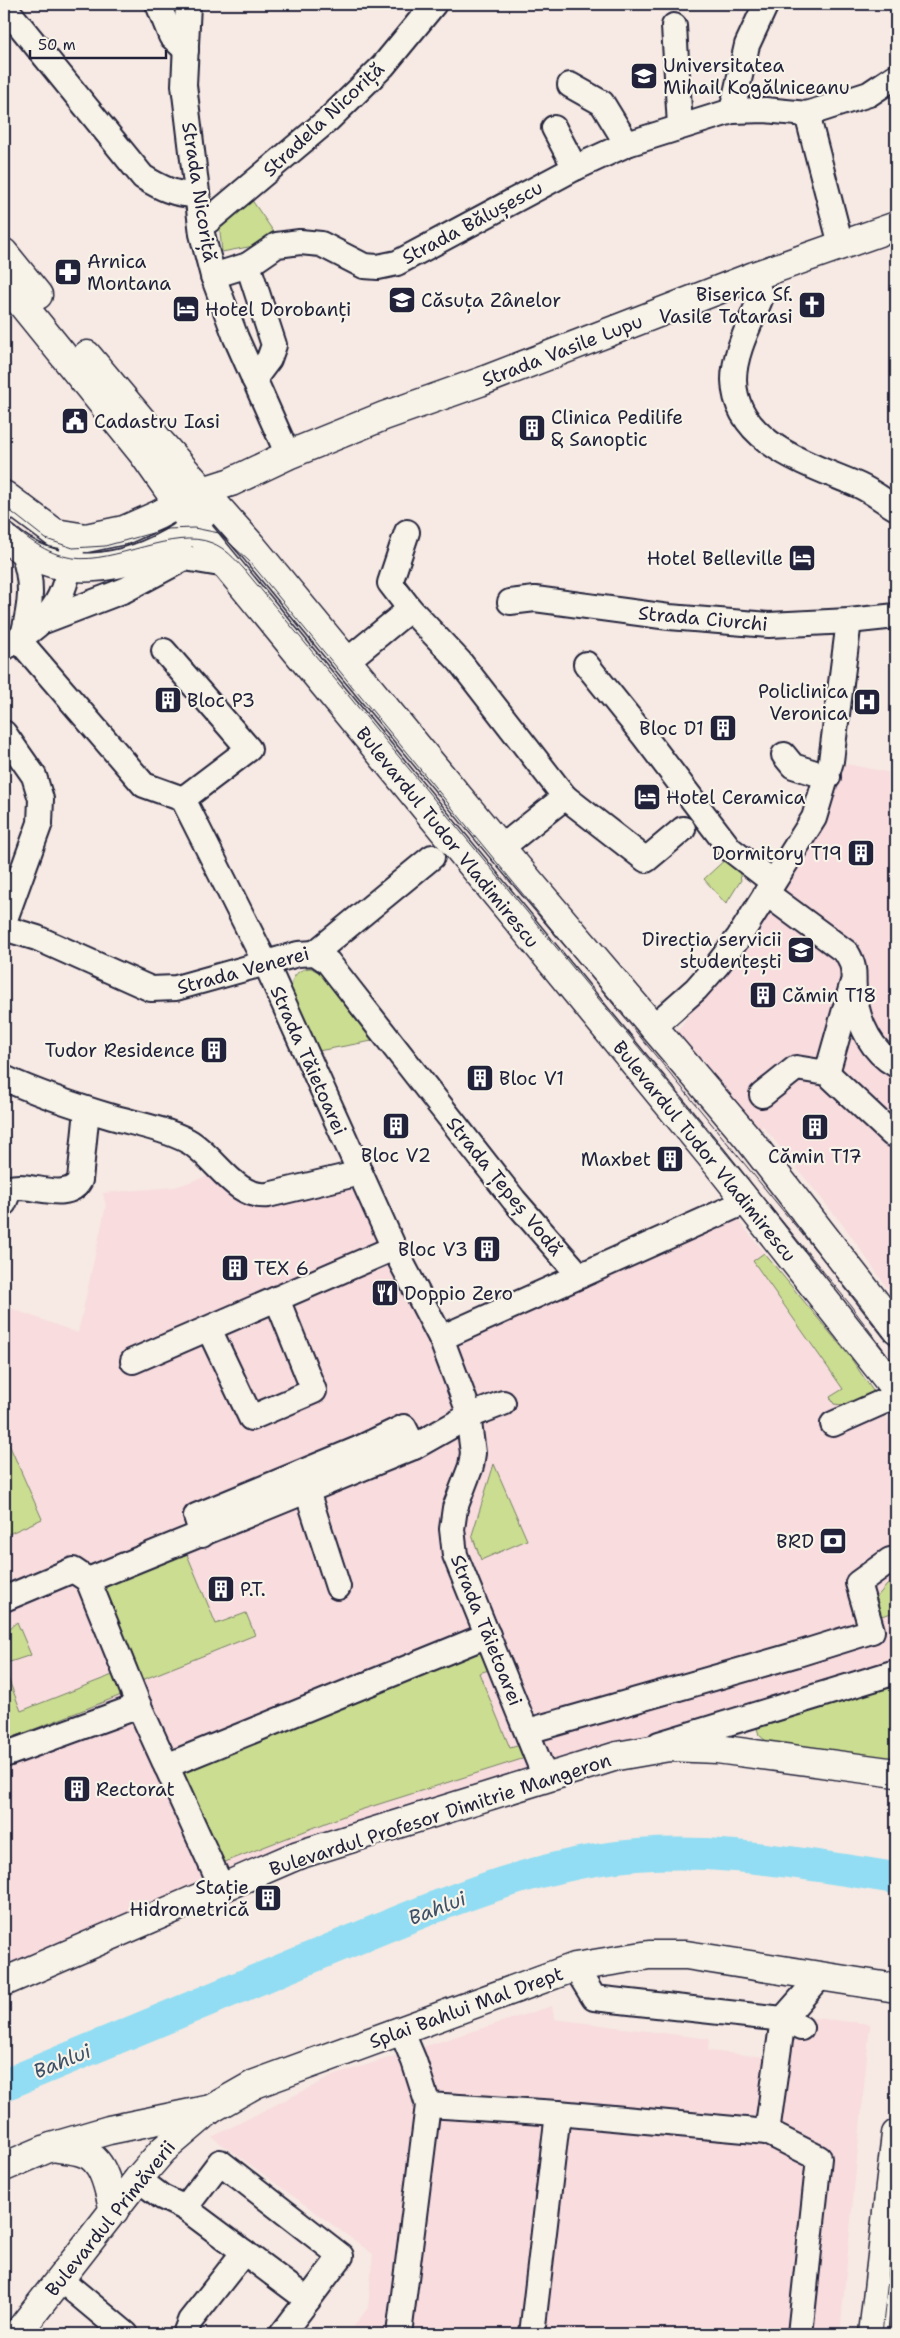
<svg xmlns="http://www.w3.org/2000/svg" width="900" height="2338" font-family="'Shantell Sans',sans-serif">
<rect width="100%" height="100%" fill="#f7e9e3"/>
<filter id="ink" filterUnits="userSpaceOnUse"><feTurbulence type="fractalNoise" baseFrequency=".02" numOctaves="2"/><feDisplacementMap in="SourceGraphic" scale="10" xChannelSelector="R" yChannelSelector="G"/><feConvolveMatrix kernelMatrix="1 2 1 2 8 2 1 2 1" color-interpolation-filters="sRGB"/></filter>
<g filter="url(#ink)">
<g fill="#f8dcde">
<path d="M831,761l65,13v526l-49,-70 -84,-104 -8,5 -79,-97 63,-97z"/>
<path d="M360,1173l81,165 288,-129 121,148 25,37 21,43v230l-545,172 -40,27 -27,12 -59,20 -221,86v-678l74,27 28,-127 -3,-13 72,-6 39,-13 27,14z"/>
<path d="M552,2006l2,13 155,20 -1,12 57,6 3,-18 20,1 25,-22 57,6 -30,310h-492l20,-26 5,-54 -161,-117 123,-62z"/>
</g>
<g fill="#cbdd91" stroke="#768066">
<path d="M249,196l31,45 -58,11 -3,-30z"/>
<path d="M729,856l9,10 3,14 -15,24 -22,-25z"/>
<path d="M311,968l9,5 52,68 -54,10 -27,-59c0,-14 5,-23 20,-24z"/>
<path d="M764,1253l86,104 25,37c-14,6 -26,13 -41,10l-4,-7 13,-8 -90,-128z"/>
<path d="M4,1433l38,86 -38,17z"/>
<path d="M494,1464l33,76 -46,20 -9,-25z"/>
<path d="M186,1552l30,72 30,-11 9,22 -113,45 -40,-93z"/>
<path d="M896,1580v32l-19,5 -2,-18 12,-14z"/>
<path d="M17,1622l14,33 -27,9v-31z"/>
<path d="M483,1649l9,20 -13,4 31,75 14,-4 1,14 -171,54 -129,50 -8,-8 -38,-84z"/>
<path d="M4,1668l17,43 94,-37 9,20 -115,45 -5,-13z"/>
<path d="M896,1685v74l-130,-18 -7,-6 -2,-7 7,-5z"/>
</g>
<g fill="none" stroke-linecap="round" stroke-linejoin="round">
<path stroke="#92ddf3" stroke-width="32" d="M4,2085c110,-46 220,-92 330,-137 86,-35 175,-75 268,-89 98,-15 197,4 294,19"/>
<g stroke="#22223b" stroke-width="28">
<g id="minor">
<path d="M158,4l13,32 15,14"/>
<path d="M188,4l-4,81 18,149 11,42 23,62 52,117"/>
<path d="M4,6l139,171c18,11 32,18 53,18"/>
<path d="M674,26l6,100"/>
<path d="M570,85l32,18 25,41"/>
<path d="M732,111l15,-66 19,-41"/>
<path d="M807,114l34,131"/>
<path d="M554,128l21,40"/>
<path d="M202,222l6,-1 121,-102 54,-53 51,-62"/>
<path d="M248,265l26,80 -5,14 -15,20"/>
<path d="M213,276l35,-11 29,-20 23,-3 21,2 43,22 14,1 19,-4 178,-95 52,-24 105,-33 33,-1 42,4 62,-20 27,-18"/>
<path d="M754,276l7,21c-10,25 -27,55 -27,83 1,64 78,85 126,106 13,6 24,15 36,22"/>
<path d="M407,532l-17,51 20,26"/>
<path d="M22,550c12,33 9,53 1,86"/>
<path d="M510,602l25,-3 134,18 100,8 80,-4 47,-5"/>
<path d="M44,621l81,-31 60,-32 41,7"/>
<path d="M18,639l126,146 39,14 83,165 128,284 47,90 26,69 6,46 -2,13 -16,42 -3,21 3,26 90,222"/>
<path d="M4,648c54,-32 62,-50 70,-112"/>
<path d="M164,651l85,98 -66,50"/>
<path d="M348,660l62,-51 50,53 105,135"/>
<path d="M586,664l58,72 86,113 43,33"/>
<path d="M4,733l30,43 7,23 -1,24 -36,99"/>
<path d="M784,755l9,11 35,11"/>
<path d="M501,848l64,-51 81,63 37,-31"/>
<path d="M766,893l81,60c11,18 4,26 8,45 4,27 17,54 41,67"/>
<path d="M4,928l33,10 114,51 25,-1 122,-34 17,-1 13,9 186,238 66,76"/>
<path d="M315,953l117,-96"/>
<path d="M652,1028l44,-39 22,-25 21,-27 75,-119 17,-57 18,-140"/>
<path d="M827,1073l25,-88"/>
<path d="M4,1078c35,16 71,28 108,39 25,7 53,12 76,24 27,15 47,58 80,54l92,-22"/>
<path d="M762,1095l34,-27 31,5 65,61h4"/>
<path d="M4,1203l6,-15c21,-6 57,16 70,-8l7,-70"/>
<path d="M209,1329l42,89 63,-27 -37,-92"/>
<path d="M441,1338l306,-137"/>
<path d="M133,1361l261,-113"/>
<path d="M833,1424l63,-28"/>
<path d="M307,1491l31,96"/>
<path d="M202,1535l-6,-19 162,-67 46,-22 10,20"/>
<path d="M4,1599l69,-29 15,10"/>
<path d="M528,1731l270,-77 74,-23 -14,-48 32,-23 6,-1"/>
<path d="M659,1744l237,-72"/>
<path d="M4,1755l135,-49"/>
<path d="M166,1766l322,-131"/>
<path d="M222,1888l-83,-182 -51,-126 326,-133 55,-31 34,-13"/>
<path d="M575,1967l19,31 189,21 18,9"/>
<path d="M428,2105l130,8 209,19"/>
<path d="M138,2179l24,18 23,11 123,92 -26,34"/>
<path d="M185,2208l35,-46 121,94 -33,44"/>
<path d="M60,2279l66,55"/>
<path d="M185,2334l5,-13 54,-69"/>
<path d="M399,2334l29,-229 -14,-44 -13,-31"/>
<path d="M532,2334l26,-221"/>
<path d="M800,2334l19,-176 -52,-26 16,-113 37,-42"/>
</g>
</g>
<g stroke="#22223b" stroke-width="31">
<g id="major">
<path d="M4,253l34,42"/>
<path d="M4,282l140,173 49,70 521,635 182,230"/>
<path d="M87,355l73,87 91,103 250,303 246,289 149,192"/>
<path d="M4,495l51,38 31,5 38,-8 34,-15 45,-24 28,-9 57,-27 96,-39 96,-34 274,-106 142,-50"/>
<path d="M4,537c53,46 121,35 177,0 9,-6 17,-17 24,-25"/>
<path d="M4,1982l294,-127 319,-99 52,-9 48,2 179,24"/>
<path d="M52,2147c10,2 22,2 32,6 21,7 25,39 30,58"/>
<path d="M4,2167l47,-20 58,-17 102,-21 44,-25 320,-117 74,-12h37l210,33"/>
<path d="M17,2334l121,-155 25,-29 47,-40"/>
<path d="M873,2334l23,-200"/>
</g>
</g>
<use href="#minor" stroke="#f7f3e8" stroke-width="24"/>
<use href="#major" stroke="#f7f3e8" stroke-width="28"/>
<g stroke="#22223b" stroke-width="1">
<path d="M4,506l42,33 27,9 32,-2 62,-17 27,-1 25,5 31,29 608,740 38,50"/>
<path d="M4,519c21,18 41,35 69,39 41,6 101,-31 139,-15 13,5 22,15 32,26l538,652 66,81 48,64"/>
<path d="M894,2292l2,-19"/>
<path d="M882,2334l14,-129"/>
</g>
</g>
</g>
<defs>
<g id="university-square" transform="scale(1.4375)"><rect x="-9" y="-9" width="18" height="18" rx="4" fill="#22223b" stroke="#f7f3e8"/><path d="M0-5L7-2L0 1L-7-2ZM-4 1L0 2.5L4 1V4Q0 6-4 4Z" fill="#fff"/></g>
<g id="pharmacy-square" transform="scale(1.4375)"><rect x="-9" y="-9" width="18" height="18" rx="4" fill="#22223b" stroke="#f7f3e8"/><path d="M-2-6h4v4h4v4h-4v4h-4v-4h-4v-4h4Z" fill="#fff"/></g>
<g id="school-square" transform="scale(1.4375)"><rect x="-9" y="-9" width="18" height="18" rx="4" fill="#22223b" stroke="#f7f3e8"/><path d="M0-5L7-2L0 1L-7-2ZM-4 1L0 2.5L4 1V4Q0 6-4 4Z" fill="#fff"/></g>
<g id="church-square" transform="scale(1.4375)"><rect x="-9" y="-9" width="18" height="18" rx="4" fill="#22223b" stroke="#f7f3e8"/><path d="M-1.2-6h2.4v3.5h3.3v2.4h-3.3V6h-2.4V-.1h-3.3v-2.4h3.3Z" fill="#fff"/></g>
<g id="hotel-square" transform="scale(1.4375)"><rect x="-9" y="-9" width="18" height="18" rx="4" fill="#22223b" stroke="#f7f3e8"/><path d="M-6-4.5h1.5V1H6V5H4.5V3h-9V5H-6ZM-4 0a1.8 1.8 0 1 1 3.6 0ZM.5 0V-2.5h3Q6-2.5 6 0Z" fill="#fff"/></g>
<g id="civic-square" transform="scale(1.4375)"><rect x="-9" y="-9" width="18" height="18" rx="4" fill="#22223b" stroke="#f7f3e8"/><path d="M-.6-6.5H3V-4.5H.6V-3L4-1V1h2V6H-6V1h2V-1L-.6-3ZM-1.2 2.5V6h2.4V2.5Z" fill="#fff"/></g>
<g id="building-square" transform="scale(1.4375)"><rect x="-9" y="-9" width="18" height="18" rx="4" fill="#22223b" stroke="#f7f3e8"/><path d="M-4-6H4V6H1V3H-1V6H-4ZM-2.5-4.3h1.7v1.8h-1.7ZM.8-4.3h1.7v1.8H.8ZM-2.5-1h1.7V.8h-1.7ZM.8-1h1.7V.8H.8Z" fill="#fff"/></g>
<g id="hospital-square" transform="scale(1.4375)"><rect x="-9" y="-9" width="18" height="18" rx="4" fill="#22223b" stroke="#f7f3e8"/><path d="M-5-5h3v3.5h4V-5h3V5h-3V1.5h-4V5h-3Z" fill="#fff"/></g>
<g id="restaurant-square" transform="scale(1.4375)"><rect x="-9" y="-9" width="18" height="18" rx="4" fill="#22223b" stroke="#f7f3e8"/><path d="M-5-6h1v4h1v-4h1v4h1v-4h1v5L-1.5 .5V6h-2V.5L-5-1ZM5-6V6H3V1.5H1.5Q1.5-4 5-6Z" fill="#fff"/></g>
<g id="bank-square" transform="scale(1.4375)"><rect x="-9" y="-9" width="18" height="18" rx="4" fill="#22223b" stroke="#f7f3e8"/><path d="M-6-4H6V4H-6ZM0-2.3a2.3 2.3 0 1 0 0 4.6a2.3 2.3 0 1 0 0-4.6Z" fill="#fff"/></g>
</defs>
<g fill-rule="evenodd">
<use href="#university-square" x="644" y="76"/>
<use href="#pharmacy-square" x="68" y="272"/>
<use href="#school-square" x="402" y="300"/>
<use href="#church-square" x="812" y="305"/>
<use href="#hotel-square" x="186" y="309"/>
<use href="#civic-square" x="75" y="421"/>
<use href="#building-square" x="532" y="428"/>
<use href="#hotel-square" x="802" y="558"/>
<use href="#building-square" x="168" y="700"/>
<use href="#hospital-square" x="867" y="702"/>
<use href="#building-square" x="723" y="728"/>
<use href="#hotel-square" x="647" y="797"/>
<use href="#building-square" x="861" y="853"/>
<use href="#university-square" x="801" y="950"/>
<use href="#building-square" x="763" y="995"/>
<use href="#building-square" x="214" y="1050"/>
<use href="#building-square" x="480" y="1078"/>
<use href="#building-square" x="396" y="1126"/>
<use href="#building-square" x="815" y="1127"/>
<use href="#building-square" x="670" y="1159"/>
<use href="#building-square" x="487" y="1249"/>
<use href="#building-square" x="235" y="1268"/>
<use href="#restaurant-square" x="385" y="1293"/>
<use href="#bank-square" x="833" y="1541"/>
<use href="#building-square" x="221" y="1589"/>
<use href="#building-square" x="77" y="1789"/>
<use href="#building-square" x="268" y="1898"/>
</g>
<g text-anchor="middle" stroke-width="4.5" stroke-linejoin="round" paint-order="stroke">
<g font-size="19" fill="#22223b" stroke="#f7f3e8" text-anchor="start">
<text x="663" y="72">Universitatea<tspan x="663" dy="22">Mihail Kogălniceanu</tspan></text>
<text x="87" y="268">Arnica<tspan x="87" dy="22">Montana</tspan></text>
<text x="793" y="301" text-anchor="end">Biserica Sf.<tspan x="793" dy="22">Vasile Tatarasi</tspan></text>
<text x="421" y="307">Căsuța Zânelor</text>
<text x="205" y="316">Hotel Dorobanți</text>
<text x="551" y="424">Clinica Pedilife<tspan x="551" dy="22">&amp; Sanoptic</tspan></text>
<text x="94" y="428">Cadastru Iasi</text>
<text x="783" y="565" text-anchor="end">Hotel Belleville</text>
<text x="848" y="698" text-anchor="end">Policlinica<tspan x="848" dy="22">Veronica</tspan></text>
<text x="187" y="707">Bloc P3</text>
<text x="704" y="735" text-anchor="end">Bloc D1</text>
<text x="666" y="804">Hotel Ceramica</text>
<text x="842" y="860" text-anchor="end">Dormitory T19</text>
<text x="782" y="946" text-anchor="end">Direcția servicii<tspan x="782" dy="22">studențești</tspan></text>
<text x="782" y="1002">Cămin T18</text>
<text x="195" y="1057" text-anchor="end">Tudor Residence</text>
<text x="499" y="1085">Bloc V1</text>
<text x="396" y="1162" text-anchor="middle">Bloc V2</text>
<text x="815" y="1163" text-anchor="middle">Cămin T17</text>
<text x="651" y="1166" text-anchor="end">Maxbet</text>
<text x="468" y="1256" text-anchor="end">Bloc V3</text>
<text x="254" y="1275">TEX 6</text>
<text x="404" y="1300">Doppio Zero</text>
<text x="814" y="1548" text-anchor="end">BRD</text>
<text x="240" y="1596">P.T.</text>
<text x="96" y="1796">Rectorat</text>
<text x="249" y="1894" text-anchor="end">Stație<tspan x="249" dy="22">Hidrometrică</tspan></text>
</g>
<g font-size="19" fill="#22223b" stroke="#f7f3e8">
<text transform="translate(323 119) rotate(-43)" y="7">Stradela Nicoriță</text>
<text transform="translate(200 192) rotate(81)" y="7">Strada Nicoriță</text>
<text transform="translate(472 222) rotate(-28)" y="7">Strada Bălușescu</text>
<text transform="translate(562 350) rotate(-21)" y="7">Strada Vasile Lupu</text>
<text transform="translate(703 618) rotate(5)" y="7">Strada Ciurchi</text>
<text transform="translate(448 837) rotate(51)" y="7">Bulevardul Tudor Vladimirescu</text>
<text transform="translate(243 970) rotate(-15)" y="7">Strada Venerei</text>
<text transform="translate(309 1060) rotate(66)" y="7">Strada Tăietoarei</text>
<text transform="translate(705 1151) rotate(51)" y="7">Bulevardul Tudor Vladimirescu</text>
<text transform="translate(505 1186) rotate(51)" y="7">Strada Țepeș Vodă</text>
<text transform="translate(487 1630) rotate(68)" y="7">Strada Tăietoarei</text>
<text transform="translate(440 1814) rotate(-18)" y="7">Bulevardul Profesor Dimitrie Mangeron</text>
<text transform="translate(466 2007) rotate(-20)" y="7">Splai Bahlui Mal Drept</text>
<text transform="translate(110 2218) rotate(-51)" y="7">Bulevardul Primăverii</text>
</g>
<g font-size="20" font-style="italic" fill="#3e5169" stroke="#f7f3e8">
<text transform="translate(437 1908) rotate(-21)" y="7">Bahlui</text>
<text transform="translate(62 2061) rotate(-22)" y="7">Bahlui</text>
</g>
</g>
<rect width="900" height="2338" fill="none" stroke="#f7f3e8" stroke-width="20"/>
<rect x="10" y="10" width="880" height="2318" fill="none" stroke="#22223b" stroke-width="2" filter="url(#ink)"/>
<path d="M30 50v8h136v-8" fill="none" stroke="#22223b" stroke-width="2.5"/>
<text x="38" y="50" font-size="15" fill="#22223b" stroke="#f7f3e8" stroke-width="4" paint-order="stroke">50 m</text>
</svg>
